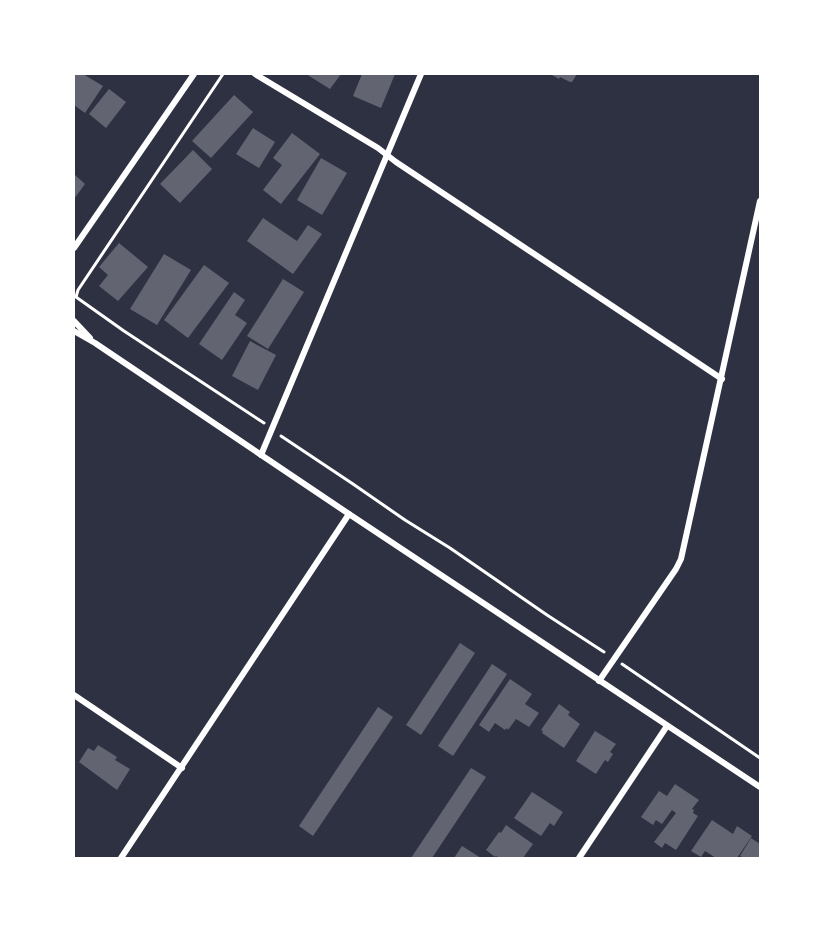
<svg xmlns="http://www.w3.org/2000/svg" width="834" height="932" font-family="Bitter,serif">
<rect width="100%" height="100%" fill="#2d3142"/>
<g fill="#626471">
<path d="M74,74h9l20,12 -18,27 -11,-8z"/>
<path d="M306,74h35l-11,15z"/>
<path d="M362,74h33l-14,34 -28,-12z"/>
<path d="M550,74h27l-5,8h-2l-10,-5 -1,2z"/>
<path d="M109,89l17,13 -20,26 -17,-14z"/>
<path d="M234,95l19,17 -42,46 -19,-17z"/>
<path d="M253,128l22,14 -16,26 -23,-14z"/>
<path d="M292,133l28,21 -39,50 -18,-14 19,-25 -9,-7z"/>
<path d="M193,150l19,19 -32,34 -20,-19z"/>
<path d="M321,158l26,15 -25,42 -25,-15z"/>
<path d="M74,174l11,10 -11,15z"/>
<path d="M263,218l34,23 11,-16 14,9 -29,40 -46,-33z"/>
<path d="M119,243l29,24 -30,34 -19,-15 9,-11 -9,-8z"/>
<path d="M164,254l27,16 -34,55 -27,-16z"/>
<path d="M204,265l25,18 -41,55 -24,-18z"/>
<path d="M283,279l21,13 -36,57 -21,-13z"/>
<path d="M234,292l11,8 -10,15 12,8 -25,37 -23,-16z"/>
<path d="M250,341l26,14 -18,35 -26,-14z"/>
<path d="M460,643l15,10 -54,82 -15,-10z"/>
<path d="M492,664l15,10 -54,82 -15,-10z"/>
<path d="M510,679l22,15 -7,10 14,9 -10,14 -13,-8 -8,11 -1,-2 -2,2 -10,-7 -6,9 -10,-7z"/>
<path d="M559,704l11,8 -2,3 12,9 -16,24 -22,-15 1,-2 -2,-1z"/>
<path d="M378,707l15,10 -80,119 -14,-10z"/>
<path d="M595,731l21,13 -6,8 3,2 -5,8 -3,-2 -9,14 -20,-13z"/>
<path d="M98,745l19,12 -2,3 15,9 -13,21 -38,-28 9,-14 6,3z"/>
<path d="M471,768l15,9 -54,81h-21z"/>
<path d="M675,784l24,16 -7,9 2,1 -1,3 5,3 -22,34 -11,-7 -3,5 -8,-6 22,-29 -4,-3 -10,14 -6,-4 -3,5 -12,-8 18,-26 8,5z"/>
<path d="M532,792l31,20 -9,14 -4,-3 -9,13 -27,-18z"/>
<path d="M712,820l21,14 4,-8 15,10 -15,22h-21l-11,-7 -4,6 -10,-6z"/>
<path d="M506,825l27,19 -10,14h-23l-4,-2 -1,1 -9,-7 13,-18 2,1z"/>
<path d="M751,838l9,6v14h-19l1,-1 -2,-1z"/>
<path d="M462,846l19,12h-27z"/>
</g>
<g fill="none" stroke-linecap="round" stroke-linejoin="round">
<g stroke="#fff" stroke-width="3">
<path d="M223,74l-145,216 -2,7 48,34 140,92"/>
<path d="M281,436l72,48 52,36 45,28 97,67 57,37"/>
<path d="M622,664l138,94"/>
</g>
<g stroke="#fff" stroke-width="6">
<path d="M255,74l123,74 18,14 326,217"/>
<path d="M74,248l120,-174"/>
<path d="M74,321l16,17"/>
<path d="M74,331l21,12 254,171 411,273"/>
<path d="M261,455l160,-381"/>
<path d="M599,681l77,-112 5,-10 79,-358"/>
<path d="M74,695l108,73"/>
<path d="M121,858l228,-344"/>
<path d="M579,858l88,-132"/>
</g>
</g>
<rect width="834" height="932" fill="none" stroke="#ffffff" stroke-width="150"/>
</svg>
